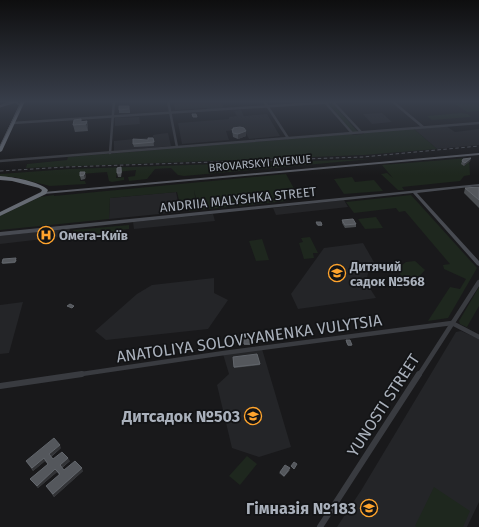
<svg xmlns="http://www.w3.org/2000/svg" width="479" height="527" font-family="'Fira Sans',sans-serif">
<rect width="100%" height="100%" fill="#19191b"/>
<g fill="#242528">
<path d="M174,101h47l3,8 -14,1 -4,-2 -31,2z"/>
<path d="M241,110l3,6 23,-2 13,22 -31,3 -5,-10 -18,2 3,9 -47,4 -4,-21 51,-4v-2l8,-1 -3,-5z"/>
<path d="M382,113l10,9 -20,2 -9,-10z"/>
<path d="M139,117l1,7 -25,2v-8z"/>
<path d="M446,126l9,6 24,-3v16l-42,4 -23,-20z"/>
<path d="M168,133l3,13 -57,5v-10l39,-4v-2l6,-1z"/>
<path d="M176,192l4,20 -71,7 1,-21z"/>
<path d="M344,200l4,7 -72,8 -3,-7z"/>
<path d="M213,214l2,7 -81,8 -1,-7z"/>
<path d="M70,228l-1,8 -69,8v-8z"/>
<path d="M363,243l12,21 -5,1 -4,17 10,16 -78,11 -7,-15 33,-46z"/>
<path d="M214,278v15l14,7 -20,29 -102,11 -11,-9 42,-37 15,-9z"/>
<path d="M23,302l-14,51 -9,1v-49z"/>
<path d="M461,331l18,8v163l-12,25h-130l25,-38 94,-157z"/>
<path d="M262,349l29,98 -32,10 -27,-9 -15,-63 12,-11 -6,-20z"/>
</g>
<g fill="#1e271e">
<path d="M473,102l6,4v5l-12,1 -13,-9z"/>
<path d="M328,103l5,1 25,28h-6z"/>
<path d="M461,113l7,1 3,3 -39,3 -5,-4z"/>
<path d="M414,129l23,20 -73,6 -338,13 1,-4 40,-4 1,-3 283,-23 1,1 12,-1v-1z"/>
<path d="M469,158l1,17 -6,1 -4,5 -58,6 2,3h-6l-17,-16 6,-1 6,5 -11,-13z"/>
<path d="M371,159l-187,17 -6,-1 -7,-7 -16,1 -8,10 -18,2 -1,-4 7,-1 1,-6 -19,2 -1,6 8,-1v3l-12,2 -3,-1 -2,-9 -26,2 -1,7h5l1,3 -36,2 -36,-9h-14v-3l69,-5z"/>
<path d="M286,174l11,20 -13,2 3,5 -98,10 1,-5 7,-4 -3,-12 2,13 -16,1 -3,-12 -67,6 -1,21 -109,11v-14l40,-19 14,-2v1z"/>
<path d="M352,177l3,5 19,-2 9,11 -39,3 -10,-15z"/>
<path d="M411,195l66,73 -29,50 -20,3 22,-34 10,2 6,-10 -22,-10 -1,-4 7,-1 -45,-53 -6,1 -3,-4 -42,5 -8,-11z"/>
<path d="M376,217l7,11 -18,1 -7,-10z"/>
<path d="M129,225v4l-11,1 -1,7 -46,4 2,-11z"/>
<path d="M310,237l8,16h-5l1,5 -10,1 -5,-16 4,-1 -2,-4z"/>
<path d="M262,239l7,21 -13,1 -7,-20z"/>
<path d="M415,261l10,9 -11,12 -7,2 -6,-6 -2,-11 7,-5z"/>
<path d="M479,287v19l-12,21 12,6 -19,-9 -1,-3z"/>
<path d="M247,456l10,8 -17,21 -11,-9z"/>
<path d="M434,487l36,24 -7,16h-46l-2,-1z"/>
</g>
<g fill="none" stroke-linecap="round" stroke-linejoin="round">
<g stroke="#393b40" stroke-width="2.5">
<path d="M168,101l9,46"/>
<path d="M264,101l24,37"/>
<path d="M324,101l28,32"/>
<path d="M392,101l31,26"/>
<path d="M333,102l28,30"/>
<path d="M13,123l336,-22"/>
<path d="M110,153l4,-52"/>
<path d="M0,161l479,-38"/>
</g>
<g stroke="#393b40" stroke-width="4.5">
<path d="M452,323l27,14"/>
<path d="M75,375l149,-22 228,-30"/>
<path d="M419,375l60,-93"/>
</g>
<g stroke="#393b40" stroke-width="6">
<path d="M0,386l82,-12"/>
<path d="M320,527l99,-153"/>
</g>
<g fill="#474a51" fill-rule="evenodd">
<path d="M9,101h8l3,3 -2,1 -3,-2 -7,1 -8,3v-2z"/>
<path d="M479,184v2l-62,7 62,68v5l-2,-1 -64,-72 -413,43v-4z"/>
</g>
<path fill="#555860" fill-rule="evenodd" d="M479,153v2l-435,39 -2,-1 2,-1z"/>
<g fill="#656a72" fill-rule="evenodd">
<path d="M21,101h4l-23,50 -2,1v-6z"/>
<path d="M0,176c13,1 39,5 48,14l-2,4 -46,22v-4l41,-20 1,-2 -3,-2 -27,-7 -12,-1z"/>
</g>
<g stroke="#4c4f56" stroke-width="1">
<path d="M0,107l19,-6"/>
<path d="M0,146l22,-45"/>
</g>
<path stroke="#4c4f56" stroke-width="1" stroke-dasharray="3.5 2.5" stroke-linecap="butt" d="M0,171l66,-4 297,-10 116,-11"/>
</g>
<g fill="#494c50">
<path d="M130,109v4h-11v-3z"/>
<path d="M82,121h5l1,7v3l-13,1 -2,-7z"/>
<path d="M233,128l13,8 -8,3 -5,-2 -1,-8h1z"/>
<path d="M153,138l1,8 -20,1 -1,-3z"/>
<path d="M471,158l-1,3 -6,5 -3,-2 1,-3z"/>
<path d="M121,167l1,4 -1,6h-3l-1,-4z"/>
<path d="M80,172l6,4 -1,3 -4,1 -1,-4z"/>
<path d="M479,187v21l-15,-15 1,-5z"/>
<path d="M342,220l14,4v3l-11,1 -3,-5z"/>
<path d="M316,222l6,3v1h-4l-2,-2z"/>
<path d="M17,260l-2,3 -12,1 -1,-1z"/>
<path d="M244,339h10l-1,6h-9z"/>
<path d="M346,340l6,5 -1,1h-3l-2,-4z"/>
<path d="M233,358l27,6v1l-26,3z"/>
<path d="M61,448l-10,9 2,2 17,2 -8,7 2,2 19,1 -29,26 -8,-11 13,-11 -2,-3 -19,16 -8,-9 18,-15 -3,-3 -12,10 -7,-10z"/>
<path d="M290,470l-6,7 -5,-4 1,-1z"/>
</g>
<g fill="#323336">
<path d="M87,121l1,7v3l-2,-7z"/>
<path d="M246,131v5l-8,3v-5z"/>
<path d="M471,158l-1,3 -6,5 1,-3z"/>
<path d="M85,172l1,4 -1,3 -1,-4z"/>
<path d="M60,445l1,3 -11,9 -1,-3z"/>
<path d="M44,458l1,3 -12,10 -1,-3z"/>
<path d="M68,458l2,3 -9,7 -1,-3z"/>
<path d="M82,468l1,3 -29,26 -1,-3z"/>
<path d="M55,469l2,3 -19,16 -1,-2z"/>
</g>
<g fill="#54575c" stroke="#61656b">
<path d="M119,106h10v3l-10,1z"/>
<path d="M192,114h4l1,3h-4z"/>
<path d="M81,119v3l6,-1 -1,3 -13,1 1,-5z"/>
<path d="M240,127l4,1 2,3 -8,3 -5,-1 -1,-4h2l-1,-1z"/>
<path d="M148,138h5l1,4 -21,2v-5l15,1z"/>
<path d="M471,158l-6,5 -3,-2 1,-2z"/>
<path d="M121,167v6h-4v-5z"/>
<path d="M80,172h5l-1,3 -4,1z"/>
<path d="M479,187v13l-14,-12z"/>
<path d="M353,219l3,5 -11,1 -3,-5z"/>
<path d="M316,222h5l1,3h-4z"/>
<path d="M16,258l-1,4 -13,1 1,-4z"/>
<path d="M70,304l4,2 -2,2 -5,-2z"/>
<path d="M244,339h10l-1,5h-9z"/>
<path d="M346,340h4l2,5h-4z"/>
<path d="M257,354l3,10 -26,3 -1,-10z"/>
<path d="M54,438l6,7 -11,9 4,5 9,-7 6,6 -8,7 4,5 11,-9 7,7 -29,26 -7,-8 14,-12 -5,-5 -18,17 -7,-7 18,-15 -4,-6 -12,10 -6,-7z"/>
<path d="M294,462l3,2 -3,5 -3,-3z"/>
<path d="M285,465l5,3 -6,8 -4,-4z"/>
</g>
<linearGradient id="sky" x2="0" y2="1"><stop stop-color="#0e0e0f"/><stop offset="0.58" stop-color="#383e4a"/><stop offset="1" stop-color="#383e4a" stop-opacity="0"/></linearGradient>
<rect width="479" height="175" fill="url(#sky)"/>
<defs>
<g id="hospital-ring" transform="scale(0.9)"><circle r="9.5" fill="#131416" stroke="#ffa42d" stroke-width="1.5"/><path d="M-5-5h3v3.5h4V-5h3V5h-3V1.5h-4V5h-3Z" fill="#ffa42d"/></g>
<g id="school-ring" transform="scale(0.9)"><circle r="9.5" fill="#131416" stroke="#ffa42d" stroke-width="1.5"/><path d="M0-5L7-2L0 1L-7-2ZM-4 1L0 2.5L4 1V4Q0 6-4 4Z" fill="#ffa42d"/></g>
</defs>
<g fill-rule="evenodd">
<use href="#hospital-ring" x="46" y="235"/>
<use href="#school-ring" x="337" y="273"/>
<use href="#school-ring" x="253" y="416"/>
<use href="#school-ring" x="369" y="508"/>
</g>
<g text-anchor="middle" stroke-width="3.5" stroke-linejoin="round" paint-order="stroke">
<g font-size="11" fill="#aab1bc" stroke="#131416">
<text transform="translate(260 163) rotate(-5)" y="4">BROVARSKYI AVENUE</text>
</g>
<g font-size="13" fill="#aab1bc" stroke="#131416">
<text transform="translate(238 199) rotate(-6)" y="5">ANDRIIA MALYSHKA STREET</text>
</g>
<g font-size="13" font-weight="bold" fill="#aab1bc" stroke="#131416" text-anchor="start">
<text x="59" y="240">Омега-Київ</text>
<text x="350" y="271">Дитячий<tspan x="350" dy="15">садок №568</tspan></text>
</g>
<g font-size="16" fill="#aab1bc" stroke="#131416">
<text transform="translate(249 338) rotate(-8)" y="6">ANATOLIYA SOLOV'YANENKA VULYTSIA</text>
<text transform="translate(383 405) rotate(-57)" y="6">YUNOSTI STREET</text>
</g>
<g font-size="16" font-weight="bold" fill="#aab1bc" stroke="#131416" text-anchor="end">
<text x="240" y="422">Дитсадок №503</text>
<text x="356" y="514">Гімназія №183</text>
</g>
</g>
</svg>
